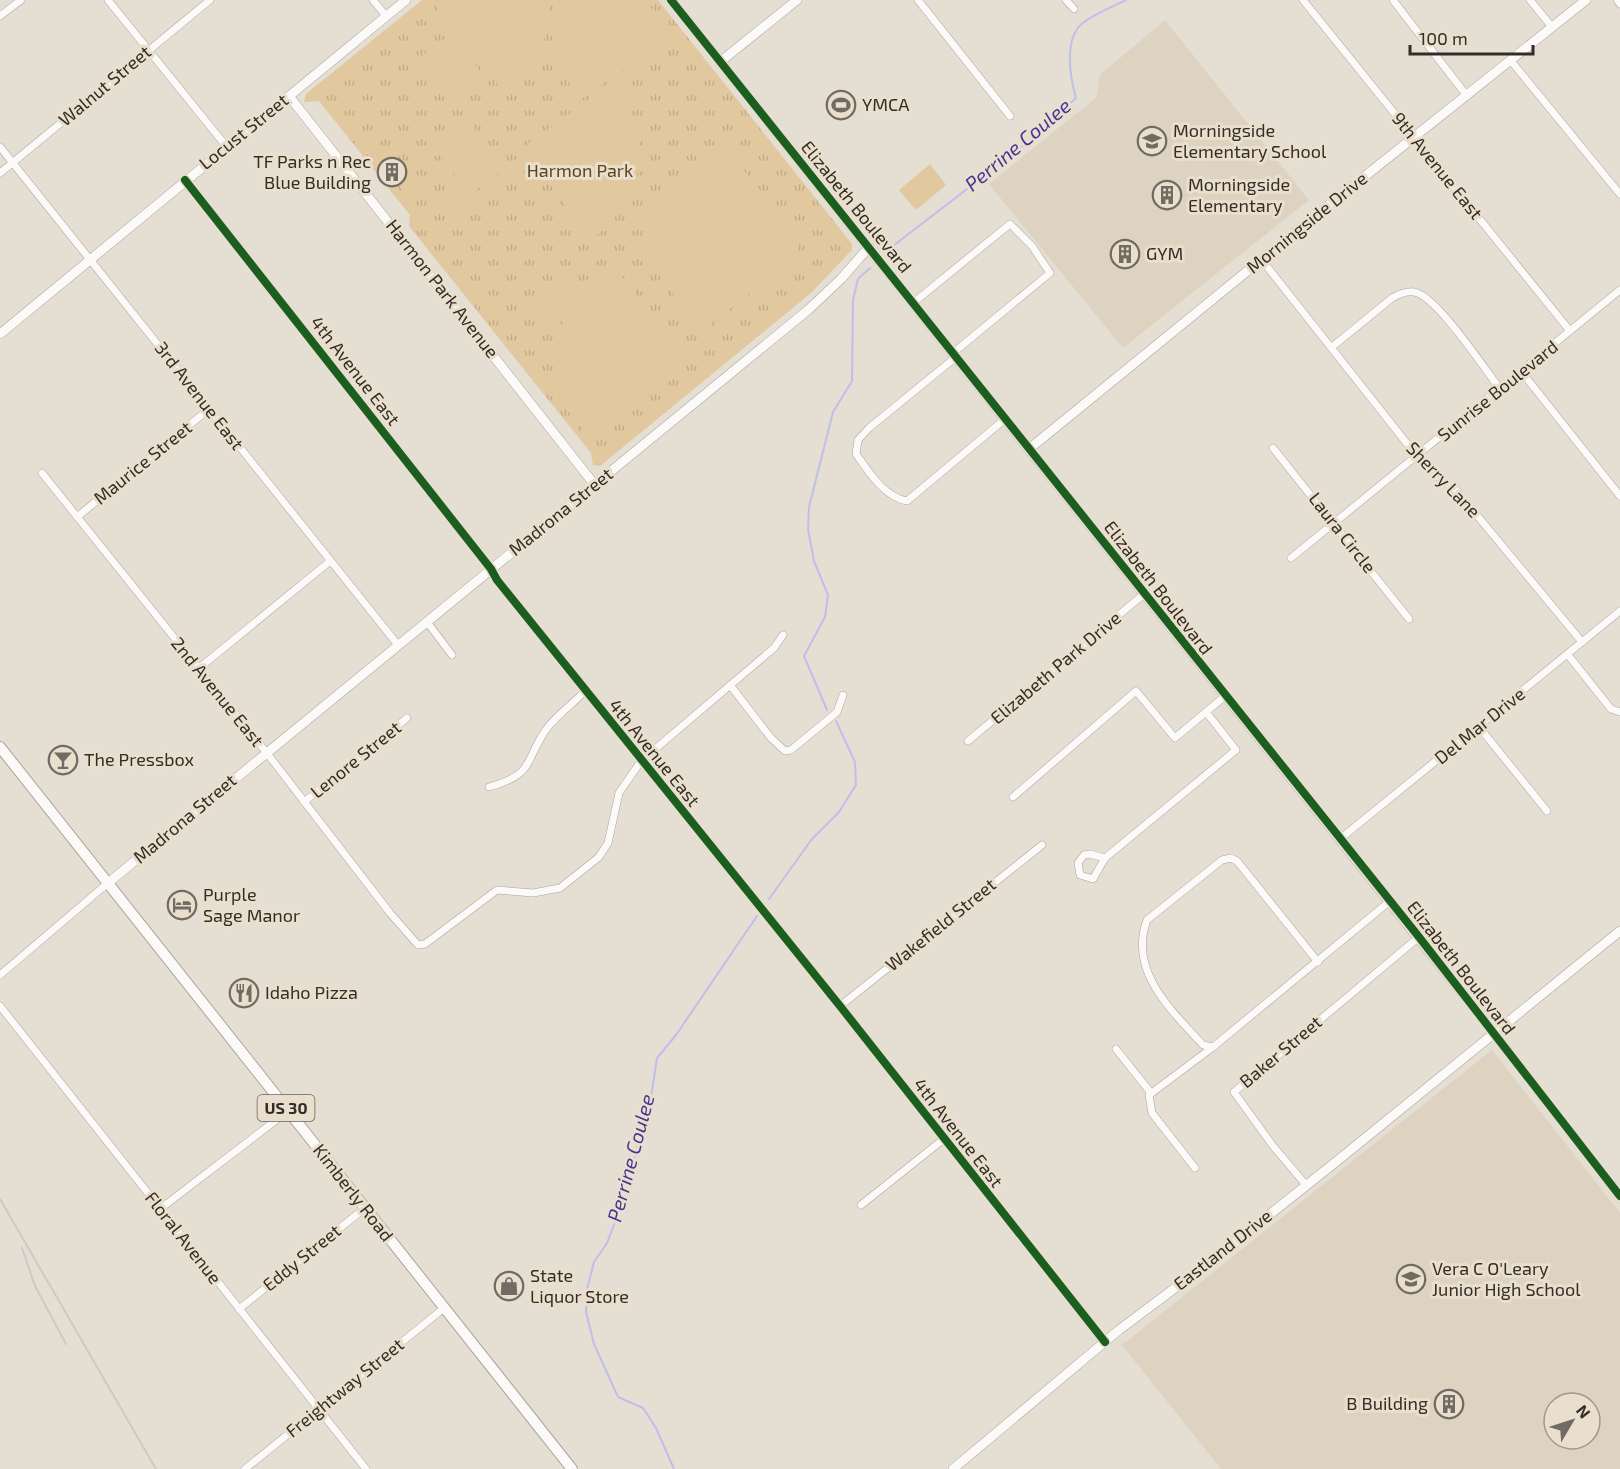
<svg xmlns="http://www.w3.org/2000/svg" width="1620" height="1469" font-family="'Exo 2',sans-serif">
<defs>
<pattern id="park-tufts" width="24" height="20" patternUnits="userSpaceOnUse" patternTransform="scale(1.5)"><rect width="24" height="20" fill="#e1c89e"/><path d="M3 7l-1-3M5 7V3M7 7l1-3M15 17l-1-3M17 17v-4M19 17l1-3" fill="none" stroke="#c2ac88"/></pattern>
</defs>
<rect width="100%" height="100%" fill="#e4ded3"/>
<g fill="#ded2c1" fill-rule="evenodd">
<path d="M1165,20l144,180 -186,148 -134,-164 107,-86 4,-23z"/>
<path d="M1492,1050l128,163v256h-399l-99,-124zM1554,1403h36v36h-36z"/>
</g>
<path fill="url(#park-tufts)" d="M422,0h236l194,244v6l-41,43 -211,173 -7,-1 -2,-12 -182,-227 1,-11 -91,-114 -15,1 2,-8z"/>
<g fill="#e1c89e">
<path d="M437,0h113c1,37 -17,70 -47,91l-66,-82z"/>
<path d="M560,0h85l22,28 -2,12 -86,61c-21,-38 -28,-58 -19,-101z"/>
<path d="M451,34l32,41 -35,27 -33,-41z"/>
<path d="M614,81c41,56 33,116 -22,158l-66,-85 3,-11z"/>
<path d="M468,120l38,48 -36,27 -37,-48z"/>
<path d="M723,145l77,94 -2,17 -95,74c-15,-19 -32,-38 -46,-58 -39,-58 28,-97 66,-127z"/>
<path d="M930,164l16,21 -30,25 -17,-20z"/>
<path d="M414,175l5,6 -14,12 -5,-6z"/>
<path d="M460,183l11,15 -23,18 -12,-15z"/>
<path d="M614,266l71,92v10l-92,74c-9,-11 -22,-24 -28,-37 -29,-61 2,-102 49,-139z"/>
<path d="M561,274l11,5 3,6 -4,13 -26,21 -8,2 -11,-7v-12z"/>
</g>
<g fill="none" stroke-linecap="round" stroke-linejoin="round">
<g stroke="#c0bfec" stroke-width="2">
<path d="M889,249l134,-103 53,-48c-6,-21 -13,-61 8,-76 12,-9 28,-15 42,-22"/>
<path d="M827,710l-23,-54 21,-39 3,-22 -14,-34 -6,-32 1,-22 24,-95 19,-31 1,-81 5,-21 12,-11"/>
<path d="M769,899l43,-60 27,-27 17,-27 -1,-23 -19,-41"/>
<path d="M674,1469l-18,-41 -13,-20 -25,-11 -24,-53 -8,-32 1,-23 7,-27 13,-19 15,-39 30,-113 5,-33 19,-23 81,-119"/>
</g>
<g stroke="#aaa59d" stroke-width="8">
<g id="street">
<path d="M108,0l118,146"/>
<path d="M373,0l13,16"/>
<path d="M918,0l92,116"/>
<path d="M1066,0l8,9"/>
<path d="M1303,0l267,331"/>
<path d="M1393,0l74,96"/>
<path d="M1530,0l22,27"/>
<path d="M1617,0l3,4"/>
<path d="M0,16l21,-16"/>
<path d="M1511,61l109,133"/>
<path d="M0,147l398,498"/>
<path d="M0,173l210,-173"/>
<path d="M185,180l306,389 6,11 343,426 265,336"/>
<path d="M1261,259l155,196 13,15 27,20 126,152"/>
<path d="M913,303l97,-79 22,22 18,27 -97,80"/>
<path d="M1332,347l60,-49c7,-4 14,-7 22,-6 22,3 70,76 86,97"/>
<path d="M956,357l-87,71 -11,12 -2,14c13,18 28,43 51,47l98,-82"/>
<path d="M1521,371l99,125"/>
<path d="M1273,448l136,171"/>
<path d="M42,473l224,279 124,161 28,32 7,-1 72,-54 36,3 27,-5 39,-31 9,-14 11,-50 22,-32 133,-113 9,-13"/>
<path d="M77,517l132,-108"/>
<path d="M1291,558l329,-268"/>
<path d="M427,622l25,33"/>
<path d="M1568,655l43,54 9,3"/>
<path d="M198,669l131,-107"/>
<path d="M730,685l41,53 14,13 6,-1 46,-38 6,-17"/>
<path d="M1479,727l68,84"/>
<path d="M968,741l176,-147"/>
<path d="M489,787c45,-13 34,-22 56,-56 10,-15 28,-27 40,-40"/>
<path d="M1013,797l123,-106 39,47 50,-42"/>
<path d="M304,802l103,-84"/>
<path d="M1340,839l280,-228"/>
<path d="M1105,858l-15,-4 -6,1 -6,8 2,12 13,4 12,-21 131,-108 -30,-38"/>
<path d="M1318,962l-81,-101 -6,-3 -9,2 -75,60c-19,51 24,90 56,125l10,2 177,-146"/>
<path d="M0,975l108,-92"/>
<path d="M0,1006l366,463"/>
<path d="M840,1006l202,-161"/>
<path d="M1493,1032l127,164"/>
<path d="M1116,1049l35,44"/>
<path d="M1195,1168l-43,-55 -3,-18 64,-48"/>
<path d="M1306,1185l-33,-39 -39,-54 185,-155"/>
<path d="M861,1205l84,-67"/>
<path d="M160,1209l128,-98"/>
<path d="M239,1309l126,-101"/>
<path d="M245,1469l199,-161"/>
</g>
</g>
<g stroke="#aaa59d" stroke-width="10">
<g id="secondary">
<path d="M671,0l822,1032"/>
<path d="M720,62l77,-62"/>
<path d="M289,96l305,388"/>
<path d="M0,334l406,-334"/>
<path d="M1029,449l286,-233 271,-216"/>
<path d="M108,883l700,-573 33,-31 28,-32"/>
<path d="M953,1469l166,-139 96,-72 122,-97 283,-230"/>
</g>
</g>
<g stroke="#aaa59d" stroke-width="12">
<path id="primary" d="M0,747l572,722"/>
</g>
<use href="#street" stroke="#fbfaf8" stroke-width="7"/>
<use href="#secondary" stroke="#fbfaf8" stroke-width="9"/>
<use href="#primary" stroke="#fbfaf8" stroke-width="10"/>
<g stroke="#cccac7" stroke-width="2">
<path d="M0,1199l156,270"/>
<path d="M22,1248l13,38 31,58"/>
</g>
<g stroke="#eadfcd" stroke-width="11">
<g id="cycleway">
<path d="M671,0l748,937 201,259"/>
<path d="M185,180l306,389 6,11 343,426 265,336"/>
</g>
</g>
<use href="#cycleway" stroke="#1b5e20" stroke-width="8"/>
</g>
<defs>
<g id="stadium-ring" transform="scale(1.5)"><circle r="9.5" fill="#eadfcd" stroke="#706b63" stroke-width="1.5"/><path d="M0-5a6.5 5 0 1 0 0 10a6.5 5 0 1 0 0-10ZM-3.5-1.8h7v3.6h-7Z" fill="#706b63"/></g>
<g id="school-ring" transform="scale(1.5)"><circle r="9.5" fill="#eadfcd" stroke="#706b63" stroke-width="1.5"/><path d="M0-5L7-2L0 1L-7-2ZM-4 1L0 2.5L4 1V4Q0 6-4 4Z" fill="#706b63"/></g>
<g id="building-ring" transform="scale(1.5)"><circle r="9.5" fill="#eadfcd" stroke="#706b63" stroke-width="1.5"/><path d="M-4-6H4V6H1V3H-1V6H-4ZM-2.5-4.3h1.7v1.8h-1.7ZM.8-4.3h1.7v1.8H.8ZM-2.5-1h1.7V.8h-1.7ZM.8-1h1.7V.8H.8Z" fill="#706b63"/></g>
<g id="bar-ring" transform="scale(1.5)"><circle r="9.5" fill="#eadfcd" stroke="#706b63" stroke-width="1.5"/><path d="M-6-5H6L.8 .8V4.5H3.5V6h-7V4.5H-.8V.8Z" fill="#706b63"/></g>
<g id="hotel-ring" transform="scale(1.5)"><circle r="9.5" fill="#eadfcd" stroke="#706b63" stroke-width="1.5"/><path d="M-6-4.5h1.5V1H6V5H4.5V3h-9V5H-6ZM-4 0a1.8 1.8 0 1 1 3.6 0ZM.5 0V-2.5h3Q6-2.5 6 0Z" fill="#706b63"/></g>
<g id="restaurant-ring" transform="scale(1.5)"><circle r="9.5" fill="#eadfcd" stroke="#706b63" stroke-width="1.5"/><path d="M-5-6h1v4h1v-4h1v4h1v-4h1v5L-1.5 .5V6h-2V.5L-5-1ZM5-6V6H3V1.5H1.5Q1.5-4 5-6Z" fill="#706b63"/></g>
<g id="shop-ring" transform="scale(1.5)"><circle r="9.5" fill="#eadfcd" stroke="#706b63" stroke-width="1.5"/><path d="M-5-2.5h2.3a2.7 3.5 0 0 1 5.4 0H5L5.5 6h-11ZM-1.5-2.5h3a1.5 2.3 0 0 0-3 0Z" fill="#706b63"/></g>
</defs>
<g fill-rule="evenodd">
<use href="#stadium-ring" x="841" y="105"/>
<use href="#school-ring" x="1152" y="141"/>
<use href="#building-ring" x="392" y="172"/>
<use href="#building-ring" x="1167" y="195"/>
<use href="#building-ring" x="1125" y="254"/>
<use href="#bar-ring" x="63" y="760"/>
<use href="#hotel-ring" x="182" y="905"/>
<use href="#restaurant-ring" x="244" y="993"/>
<use href="#school-ring" x="1411" y="1279"/>
<use href="#shop-ring" x="509" y="1286"/>
<use href="#building-ring" x="1449" y="1404"/>
</g>
<g text-anchor="middle" stroke-width="6" stroke-linejoin="round" paint-order="stroke">
<rect fill="#eadfcd" stroke="#696259" stroke-width="1.5" x="257.5" y="1095" width="57" height="26" rx="4.5"/>
<g font-size="16" font-weight="bold" fill="#322d27">
<text x="286" y="1114">US 30</text>
</g>
<g font-size="18" fill="#322d27" stroke="#eadfcd">
<text transform="translate(105 86) rotate(-40)" y="6">Walnut Street</text>
<text transform="translate(244 132) rotate(-39)" y="6">Locust Street</text>
<text transform="translate(1437 166) rotate(51)" y="6">9th Avenue East</text>
<text transform="translate(856 207) rotate(51)" y="6">Elizabeth Boulevard</text>
<text transform="translate(1307 223) rotate(-39)" y="6">Morningside Drive</text>
<text transform="translate(442 289) rotate(52)" y="6">Harmon Park Avenue</text>
<text transform="translate(355 371) rotate(52)" y="6">4th Avenue East</text>
<text transform="translate(1498 391) rotate(-39)" y="6">Sunrise Boulevard</text>
<text transform="translate(199 396) rotate(52)" y="6">3rd Avenue East</text>
<text transform="translate(143 463) rotate(-39)" y="6">Maurice Street</text>
<text transform="translate(1443 480) rotate(46)" y="6">Sherry Lane</text>
<text transform="translate(561 512) rotate(-39)" y="6">Madrona Street</text>
<text transform="translate(1342 533) rotate(52)" y="6">Laura Circle</text>
<text transform="translate(1158 588) rotate(52)" y="6">Elizabeth Boulevard</text>
<text transform="translate(1056 668) rotate(-40)" y="6">Elizabeth Park Drive</text>
<text transform="translate(217 692) rotate(51)" y="6">2nd Avenue East</text>
<text transform="translate(1480 726) rotate(-39)" y="6">Del Mar Drive</text>
<text transform="translate(654 753) rotate(51)" y="6">4th Avenue East</text>
<text transform="translate(356 760) rotate(-39)" y="6">Lenore Street</text>
<text transform="translate(185 819) rotate(-40)" y="6">Madrona Street</text>
<text transform="translate(941 925) rotate(-39)" y="6">Wakefield Street</text>
<text transform="translate(1461 968) rotate(52)" y="6">Elizabeth Boulevard</text>
<text transform="translate(1281 1052) rotate(-40)" y="6">Baker Street</text>
<text transform="translate(958 1133) rotate(52)" y="6">4th Avenue East</text>
<text transform="translate(353 1193) rotate(52)" y="6">Kimberly Road</text>
<text transform="translate(183 1238) rotate(52)" y="6">Floral Avenue</text>
<text transform="translate(1223 1250) rotate(-38)" y="6">Eastland Drive</text>
<text transform="translate(302 1258) rotate(-39)" y="6">Eddy Street</text>
<text transform="translate(345 1388) rotate(-39)" y="6">Freightway Street</text>
</g>
<g font-size="18" fill="#322d27" stroke="#eadfcd" text-anchor="start">
<text x="862" y="111">YMCA</text>
<text x="1173" y="137">Morningside<tspan x="1173" dy="21">Elementary School</tspan></text>
<text x="371" y="168" text-anchor="end">TF Parks n Rec<tspan x="371" dy="21">Blue Building</tspan></text>
<text x="1188" y="191">Morningside<tspan x="1188" dy="21">Elementary</tspan></text>
<text x="1146" y="260">GYM</text>
<text x="84" y="766">The Pressbox</text>
<text x="203" y="901">Purple<tspan x="203" dy="21">Sage Manor</tspan></text>
<text x="265" y="999">Idaho Pizza</text>
<text x="1432" y="1275">Vera C O'Leary<tspan x="1432" dy="21">Junior High School</tspan></text>
<text x="530" y="1282">State<tspan x="530" dy="21">Liquor Store</tspan></text>
<text x="1428" y="1410" text-anchor="end">B Building</text>
</g>
<g font-size="18" fill="#59441e" stroke="#eadfcd">
<text x="580" y="177">Harmon Park</text>
</g>
<g font-size="20" font-style="italic" fill="#433798" stroke="#eadfcd">
<text transform="translate(1018 145) rotate(-40)" y="7">Perrine Coulee</text>
<text transform="translate(631 1158) rotate(-75)" y="7">Perrine Coulee</text>
</g>
</g>
<g transform="translate(1572 1421) rotate(51)"><circle r="28" fill="#eadfcd" stroke="#a0988b" stroke-width="1.5"/>
<path d="M0-4.5L10 22L0 15L-10 22Z" fill="#706b63"/>
<text y="-9" font-size="16" font-weight="bold" text-anchor="middle" fill="#322d27">N</text>
</g>
<path d="M1410 45v9h123v-9" fill="none" stroke="#322d27" stroke-width="3"/>
<text x="1419" y="45" font-size="18" fill="#322d27" stroke="#eadfcd" stroke-width="4.5" paint-order="stroke">100 m</text>
</svg>
